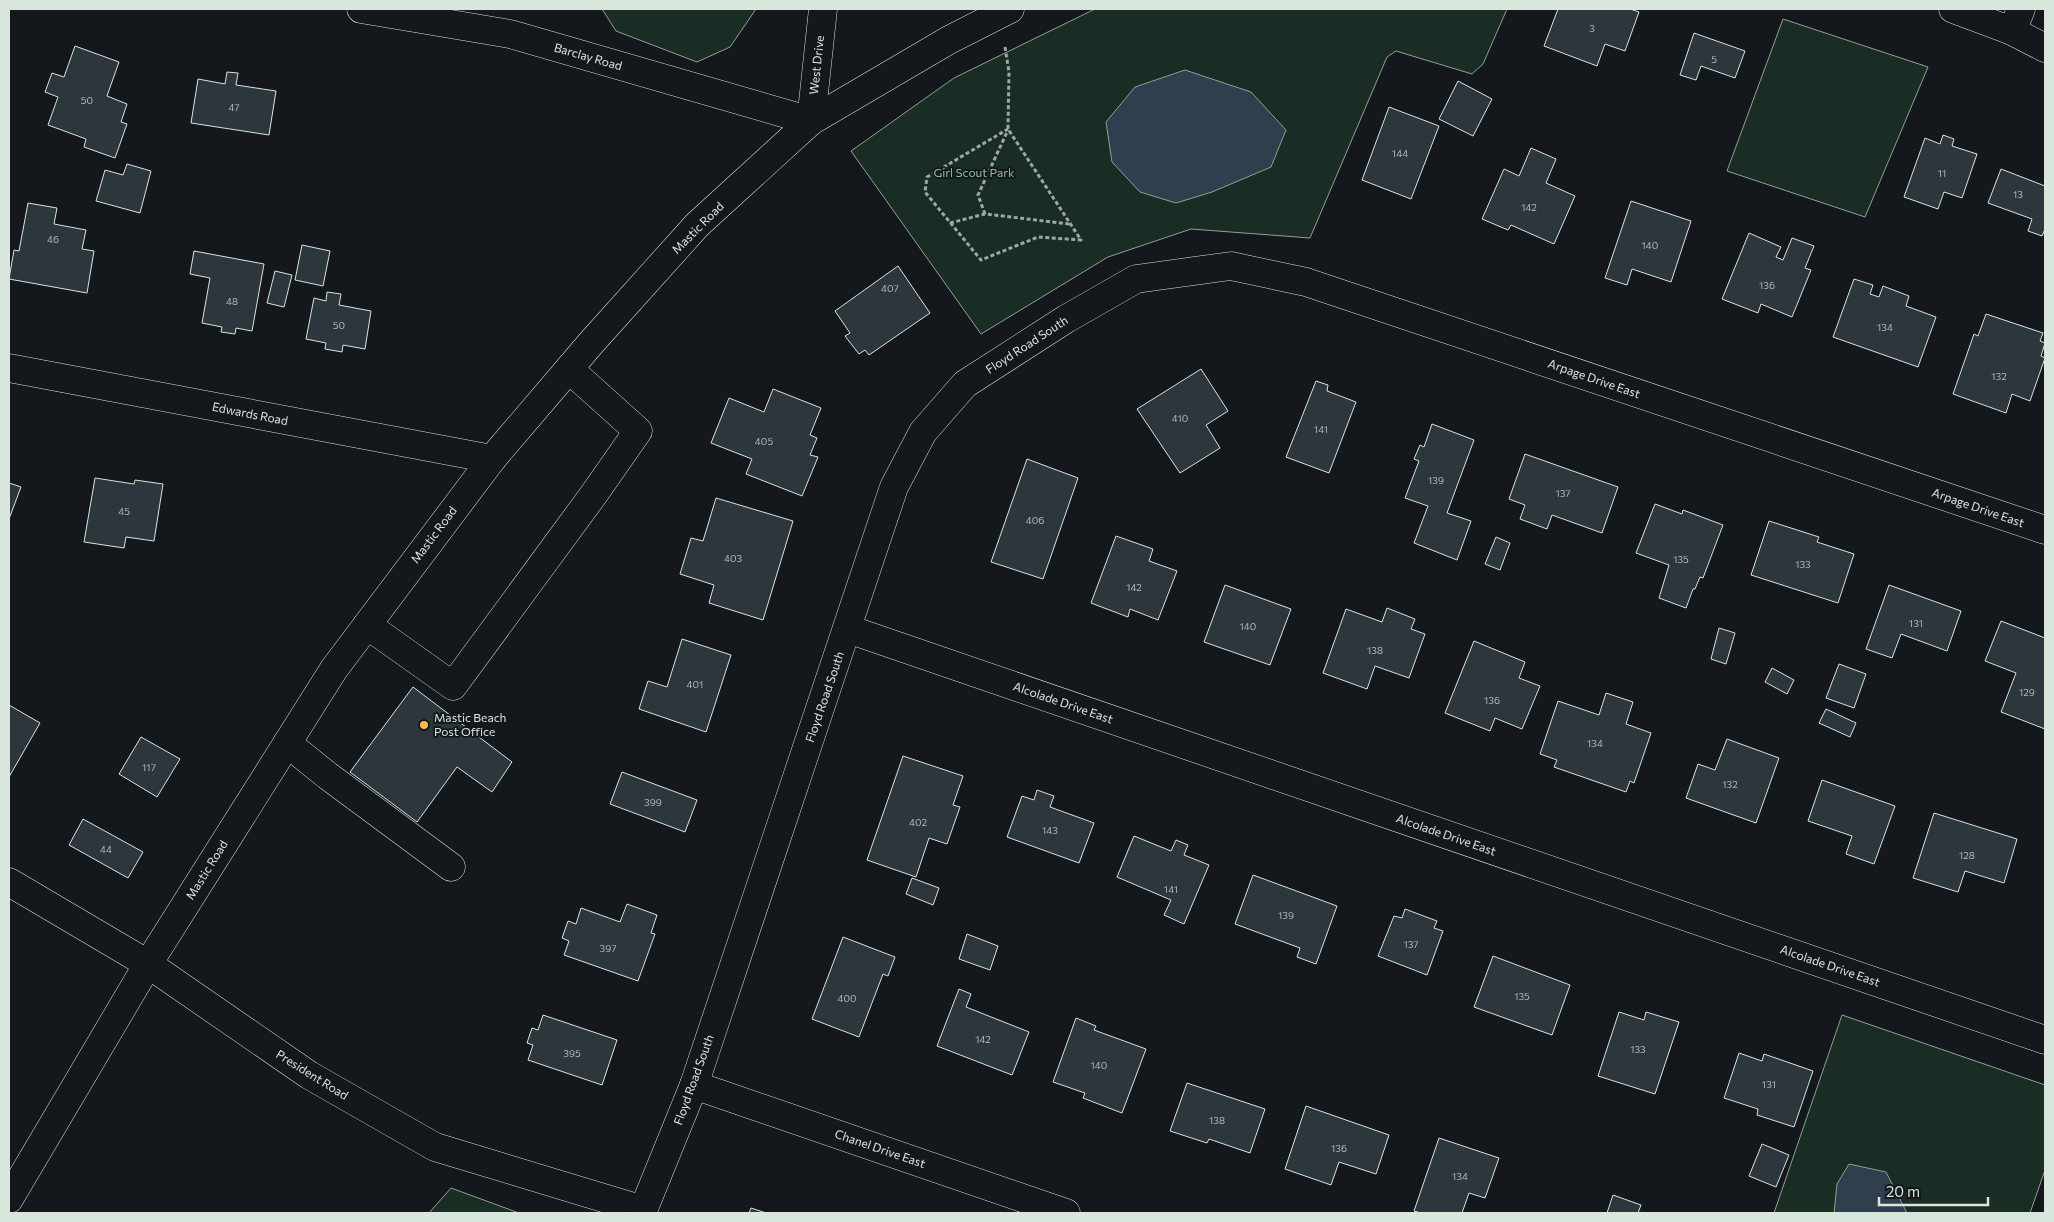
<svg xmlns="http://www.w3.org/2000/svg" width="2054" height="1222" font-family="Commissioner,sans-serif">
<rect width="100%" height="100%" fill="#14181c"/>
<g fill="#1a2d24" stroke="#939e99">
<path d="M602,9h154l-26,38 -33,15 -81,-31z"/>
<path d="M1095,9h412l-24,55 -11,10 -76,-23 -9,6 -77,181 -119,-9 -83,28 -127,77 -130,-183 103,-73z"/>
<path d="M1783,19l145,48 -63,150 -138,-46z"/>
<path d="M1842,1015l203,70v85l-15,43h-256z"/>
<path d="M451,1188l68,25h-90z"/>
</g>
<g fill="#2f3f4d" stroke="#939e99">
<path d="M1185,70l66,22 35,38 -15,37 -59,25 -36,11 -36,-11 -28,-30 -6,-40 29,-35z"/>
<path d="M1849,1164l37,8 21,41h-73l3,-29z"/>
</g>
<g fill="#2c363c" stroke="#d8e6dc">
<path d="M1558,9h72l9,3 -14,39 -20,-7 -8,22 -53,-20z"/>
<path d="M1694,33l51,18 -10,27 -34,-12 -5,14 -16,-5z"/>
<path d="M75,46l44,16 -12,34 20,8 -6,18 6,2 -12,34 -31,-11 2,-8 -38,-14 10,-28 -13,-5 7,-19 12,4z"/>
<path d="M227,72l11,1 -2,12 40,6 -7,44 -78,-12 7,-44 27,5z"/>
<path d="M1458,81l34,18 -19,37 -34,-17z"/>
<path d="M1389,107l50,19 -28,73 -49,-19z"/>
<path d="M1943,135l11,4 -2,7 25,8 -15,44 -18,-6 -6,17 -34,-12 21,-59 15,6z"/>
<path d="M1531,148l25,11 -10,24 29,13 -21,48 -43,-19 -3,5 -26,-11 22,-50 15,7z"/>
<path d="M127,164l24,7 -11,42 -44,-12 9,-31 18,5z"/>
<path d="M2001,169l44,17v43l-3,7 -14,-5 4,-12 -44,-16z"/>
<path d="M1631,201l60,20 -20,61 -39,-13 -5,16 -22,-7z"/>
<path d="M28,203l29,5 -3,16 32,6 -4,19 12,2 -7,42 -78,-14 5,-29 5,1z"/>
<path d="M1749,233l32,14 -5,10 7,3 9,-22 22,8 -9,22 6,2 -19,47 -31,-13 -3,9 -36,-14z"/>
<path d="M302,245l28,6 -7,35 -28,-6z"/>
<path d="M194,251l70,13 -12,67 -16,-3 -1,6 -14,-2 1,-5 -20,-4 8,-45 -20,-4z"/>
<path d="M898,266l32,47 -61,42 -4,-5 -6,4 -14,-18 5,-3 -15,-22z"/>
<path d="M275,271l17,4 -8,32 -17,-4z"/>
<path d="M1854,279l19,6 -3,9 9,3 4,-11 26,10 -3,10 30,11 -18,50 -85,-30z"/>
<path d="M327,292l14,2 -2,11 32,6 -6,38 -22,-4 -1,7 -17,-3 1,-6 -20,-4 8,-41 12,3z"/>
<path d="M1986,314l57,19 -3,8 5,2 -4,13 4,2 -15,43 -18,-7 -6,19 -53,-19 21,-60 4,2z"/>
<path d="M1201,369l27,42 -22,14 14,23 -40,25 -43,-64z"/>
<path d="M1316,381l12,4 -1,6 29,11 -27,71 -43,-16z"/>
<path d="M773,389l48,19 -11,27 7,3 -7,17 8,2 -16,39 -56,-22 6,-15 -41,-16 18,-45 35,14z"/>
<path d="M1432,424l42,16 -27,73 24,8 -14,39 -43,-17 14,-37 -23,-8 14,-37 -5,-2 6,-14 4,2z"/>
<path d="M1525,454l93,33 -16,46 -50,-18 -5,14 -27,-10 5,-14 -16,-6z"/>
<path d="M1027,459l51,19 -35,101 -52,-17z"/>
<path d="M95,478l39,6 1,-4 28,4 -9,57 -28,-4 -2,11 -40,-6z"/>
<path d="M9,483l12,4 -12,32z"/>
<path d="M716,498l77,23 -30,99 -54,-17 5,-18 -34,-11 11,-36 12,3z"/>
<path d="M1655,504l27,10 1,-4 40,15 -20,53 -3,-1 -5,12h-2l-7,19 -27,-10 10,-33 -33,-12z"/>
<path d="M1769,521l50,16 -2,5 37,12 -16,49 -87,-28z"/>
<path d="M1116,536l37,13 -4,12 28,10 -19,49 -28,-11 -2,8 -37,-14z"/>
<path d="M1496,537l14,6 -10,27 -15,-6z"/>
<path d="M1225,585l66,24 -21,56 -66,-23z"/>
<path d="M1889,585l72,26 -14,40 -46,-17 -9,24 -26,-9z"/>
<path d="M1387,608l28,11 -4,10 14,5 -16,44 -34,-12 -8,23 -44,-16 23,-64 36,13z"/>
<path d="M2001,621l44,17v91l-44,-17 15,-39 -31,-12z"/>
<path d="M1719,628l16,5 -9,31 -15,-5z"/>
<path d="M682,639l49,16 -25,77 -67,-23 9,-28 19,6z"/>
<path d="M1474,641l51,21 -6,16 21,8 -18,43 -27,-11 -5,13 -45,-18z"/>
<path d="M1839,664l27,10 -12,34 -28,-10z"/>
<path d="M1772,668l22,12 -7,14 -22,-12z"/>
<path d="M413,687l99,75 -20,30 -35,-25 -40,55 -67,-50z"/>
<path d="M1606,693l27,9 -7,22 25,9 -17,50 -4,-2 -4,11 -72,-25 3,-7 -17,-6 18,-53 41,14z"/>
<path d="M9,705l31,18 -31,54z"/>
<path d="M1826,709l30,14 -6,14 -31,-14z"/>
<path d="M141,737l39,22 -23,38 -38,-23z"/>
<path d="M1727,739l52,19 -23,65 -70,-25 12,-34 17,6z"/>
<path d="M903,756l60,20 -10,29 7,2 -13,37 -18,-6 -13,39 -49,-17z"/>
<path d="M622,772l75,28 -12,32 -75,-28z"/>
<path d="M1822,780l73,26 -21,58 -28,-10 6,-18 -44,-15z"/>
<path d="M1037,790l17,6 -4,11 44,16 -15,40 -72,-26 15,-41 12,4z"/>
<path d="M1934,813l83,26 -13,44 -39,-12 -7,21 -45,-14z"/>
<path d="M83,819l60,33 -15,26 -59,-33z"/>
<path d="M1134,836l37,15 5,-11 12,5 -4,10 25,10 -25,59 -20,-9 7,-15 -54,-23z"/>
<path d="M1253,875l84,31 -21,58 -19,-7 3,-9 -65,-24z"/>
<path d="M912,878l27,10 -6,17 -27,-11z"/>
<path d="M627,904l30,11 -6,18 4,1 -17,47 -74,-26 5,-14 -7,-3 6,-17 8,3 5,-16 39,14z"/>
<path d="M1405,909l32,12 -3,7 9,3 -16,44 -49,-19 16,-40 8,2z"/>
<path d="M967,934l31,12 -8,24 -31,-11z"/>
<path d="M843,937l52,20 -7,19 -5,-2 -24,63 -47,-18z"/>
<path d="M1493,956l77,29 -18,50 -78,-28z"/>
<path d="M959,989l12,5 -5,13 63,25 -17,43 -75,-29z"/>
<path d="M1619,1012l25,8 2,-8 33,10 -24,72 -57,-18z"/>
<path d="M543,1015l74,25 -15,45 -74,-25 5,-15 -6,-2 5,-15 6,2z"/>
<path d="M1076,1018l20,8 -2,4 52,19 -24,64 -39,-15 2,-5 -32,-11z"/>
<path d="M1739,1053l23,8 2,-7 49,17 -19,56 -37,-12 1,-6 -34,-11z"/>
<path d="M1187,1083l78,26 -15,44 -41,-14 -2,4 -37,-12z"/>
<path d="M1306,1106l83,29 -13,39 -37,-12 -8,23 -46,-16z"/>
<path d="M1439,1138l60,20 -14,40 -16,-5 -7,20h-41l-7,-2z"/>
<path d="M1762,1144l27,11 -13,32 -27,-11z"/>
<path d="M1613,1195l28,10 -3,8h-31z"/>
<path d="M751,1208l15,5h-17z"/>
</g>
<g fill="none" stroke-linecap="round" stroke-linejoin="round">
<g stroke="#d8e6dc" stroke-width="29">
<g id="minor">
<path d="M361,9l149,25 301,87 12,-112"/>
<path d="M1953,9l59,22 33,17"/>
<path d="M2012,31l9,-22"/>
<path d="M9,368l483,91"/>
<path d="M367,625l86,61 141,-192 44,-63 -69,-62"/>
<path d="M848,629l1197,411"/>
<path d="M287,743l41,33 123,91"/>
<path d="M9,882l139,82 161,111 126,72 208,63"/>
<path d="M694,1085l372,128"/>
<path d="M642,1213l52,-128 200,-598 29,-55 42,-48 101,-65 70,-40 95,-13 75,16 739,248"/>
</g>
</g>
<g stroke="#d8e6dc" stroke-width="29">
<path id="major" d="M9,1199l139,-235 186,-295 158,-210 99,-116 106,-118 114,-104 138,-81 61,-31"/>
</g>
<g stroke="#9da8a2" stroke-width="3" stroke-dasharray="4 2.5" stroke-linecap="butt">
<path d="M1005,47l4,25 -1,57 73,111 -43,-3 -57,23 -56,-68 2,-15 81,-48"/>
<path d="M985,214l-7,-19 30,-65"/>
<path d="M950,223l35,-9 85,10"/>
</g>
<use href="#minor" stroke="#14181c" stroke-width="28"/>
<use href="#major" stroke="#14181c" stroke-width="28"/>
</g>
<circle fill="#ffb74d" stroke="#14181c" stroke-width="2" cx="424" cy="725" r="5"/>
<g text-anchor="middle" stroke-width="4" stroke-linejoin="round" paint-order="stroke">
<g font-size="10" fill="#adbab4">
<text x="1592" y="32">3</text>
<text x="1714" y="63">5</text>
<text x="87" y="104">50</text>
<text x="234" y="111">47</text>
<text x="1400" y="157">144</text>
<text x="1942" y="177">11</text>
<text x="2018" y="198">13</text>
<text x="1529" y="211">142</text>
<text x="53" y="243">46</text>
<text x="1650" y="249">140</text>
<text x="1767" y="289">136</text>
<text x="890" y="292">407</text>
<text x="232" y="305">48</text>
<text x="339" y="329">50</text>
<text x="1885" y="331">134</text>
<text x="1999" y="380">132</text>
<text x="1180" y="422">410</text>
<text x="1321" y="433">141</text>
<text x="764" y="445">405</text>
<text x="1436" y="484">139</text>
<text x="1563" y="497">137</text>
<text x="124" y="515">45</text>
<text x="1035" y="524">406</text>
<text x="733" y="562">403</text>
<text x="1681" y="563">135</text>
<text x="1803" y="568">133</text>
<text x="1134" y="591">142</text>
<text x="1916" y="627">131</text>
<text x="1248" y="630">140</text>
<text x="1375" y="654">138</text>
<text x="695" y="688">401</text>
<text x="2027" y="696">129</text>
<text x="1492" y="704">136</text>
<text x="1595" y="747">134</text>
<text x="149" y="771">117</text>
<text x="1730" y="788">132</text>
<text x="653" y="806">399</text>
<text x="918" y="826">402</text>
<text x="1050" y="834">143</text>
<text x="106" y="853">44</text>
<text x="1967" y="859">128</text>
<text x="1171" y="893">141</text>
<text x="1286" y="919">139</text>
<text x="1411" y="948">137</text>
<text x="608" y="952">397</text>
<text x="1522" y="1000">135</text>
<text x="847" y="1002">400</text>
<text x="983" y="1043">142</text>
<text x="1638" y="1053">133</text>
<text x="572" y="1057">395</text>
<text x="1099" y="1069">140</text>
<text x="1769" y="1088">131</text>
<text x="1217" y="1124">138</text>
<text x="1339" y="1152">136</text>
<text x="1460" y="1180">134</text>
</g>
<g font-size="12" fill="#d8e6dc" stroke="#14181c">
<text transform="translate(588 57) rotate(16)" y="4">Barclay Road</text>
<text transform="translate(817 65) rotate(-84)" y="4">West Drive</text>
<text transform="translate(698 228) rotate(-45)" y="4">Mastic Road</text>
<text transform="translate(1027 345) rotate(-33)" y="4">Floyd Road South</text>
<text transform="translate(1594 379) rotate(19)" y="4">Arpage Drive East</text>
<text transform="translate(250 414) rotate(11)" y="4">Edwards Road</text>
<text transform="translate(1978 508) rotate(19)" y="4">Arpage Drive East</text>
<text transform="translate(434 535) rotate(-53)" y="4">Mastic Road</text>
<text transform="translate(825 697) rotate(-71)" y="4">Floyd Road South</text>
<text transform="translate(1063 703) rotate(19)" y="4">Alcolade Drive East</text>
<text transform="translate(1446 835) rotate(19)" y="4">Alcolade Drive East</text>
<text transform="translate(207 870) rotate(-58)" y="4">Mastic Road</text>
<text transform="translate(1830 966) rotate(19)" y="4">Alcolade Drive East</text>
<text transform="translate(312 1075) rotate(32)" y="4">President Road</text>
<text transform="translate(694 1080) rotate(-70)" y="4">Floyd Road South</text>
<text transform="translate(880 1149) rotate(19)" y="4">Chanel Drive East</text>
</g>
<g font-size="12" fill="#8ac095" stroke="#14181c">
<text x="974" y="177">Girl Scout Park</text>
</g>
<g font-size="12" fill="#d8e6dc" stroke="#14181c" text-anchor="start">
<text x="434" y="722">Mastic Beach<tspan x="434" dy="14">Post Office</tspan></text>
</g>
</g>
<rect width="2054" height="1222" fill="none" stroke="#d8e6dc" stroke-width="20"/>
<path d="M1879 1197v8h109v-8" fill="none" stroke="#d8e6dc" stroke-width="2.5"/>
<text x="1886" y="1197" font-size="15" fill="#d8e6dc" stroke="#14181c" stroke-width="4" paint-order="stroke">20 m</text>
</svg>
